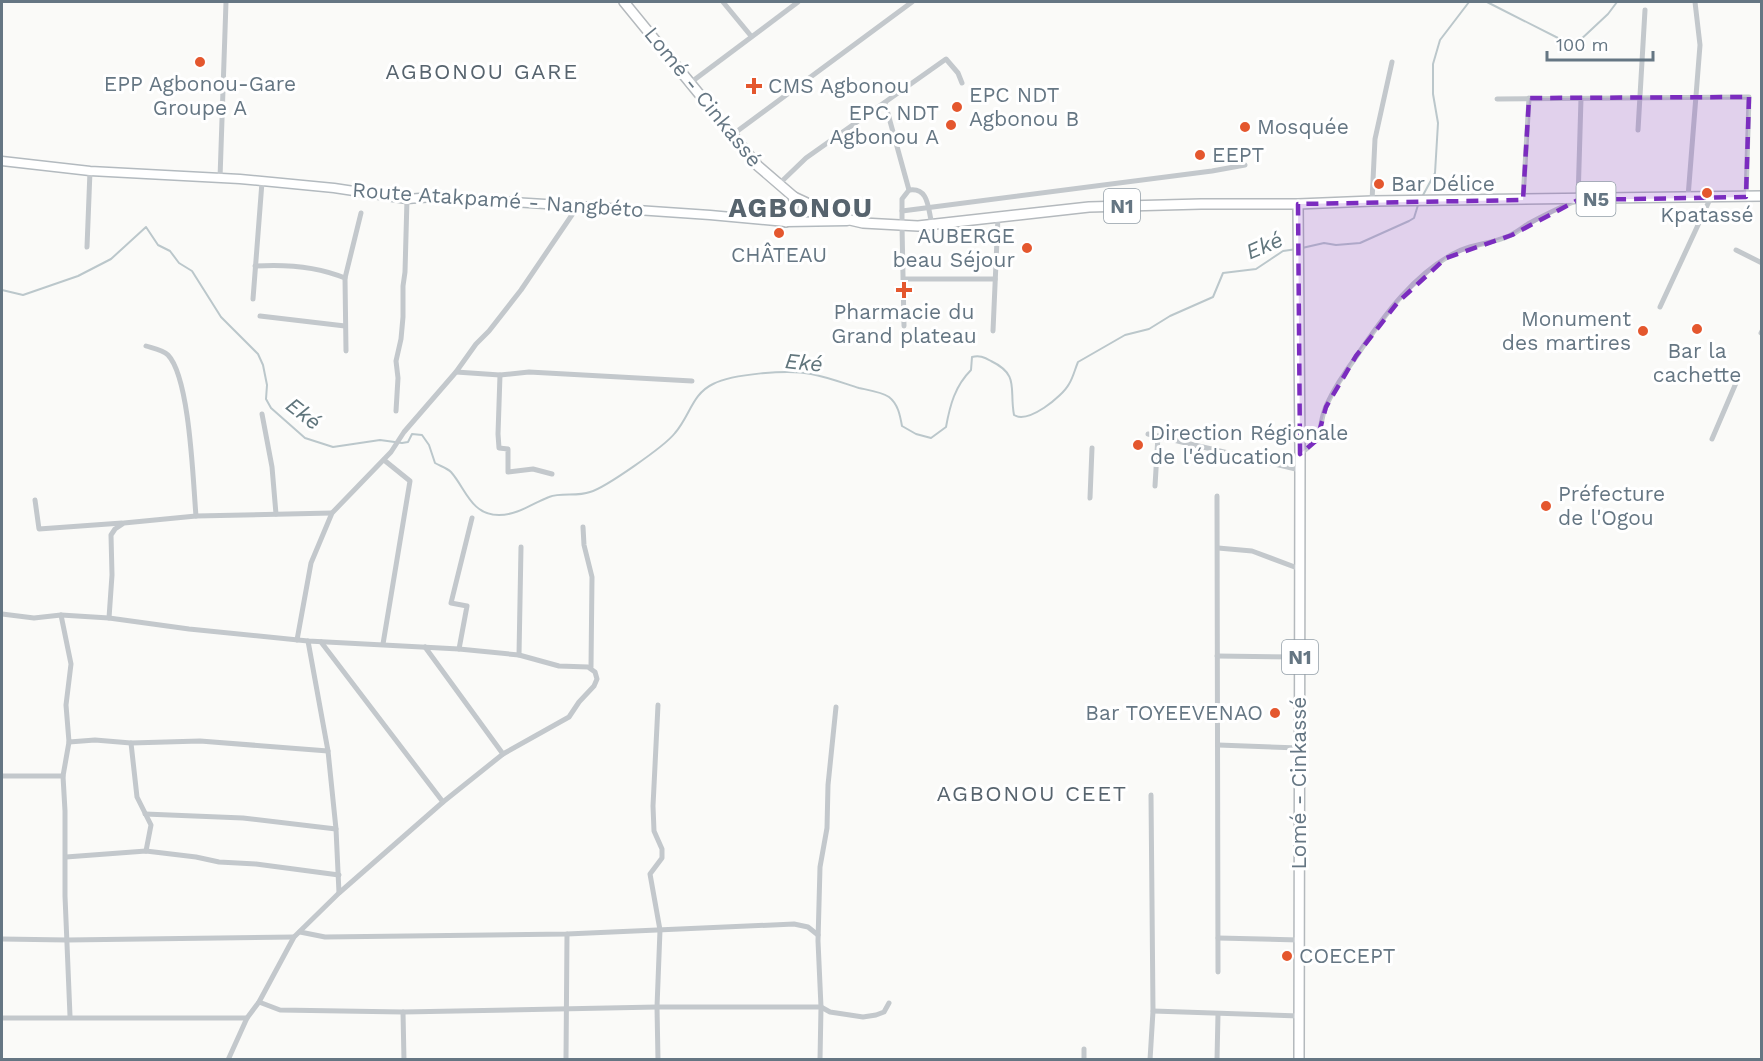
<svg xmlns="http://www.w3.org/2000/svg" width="1763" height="1061" font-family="'Work Sans',sans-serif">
<rect width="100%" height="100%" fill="#fafaf8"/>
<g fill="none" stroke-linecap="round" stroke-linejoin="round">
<g stroke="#bbc7cb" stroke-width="2">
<path d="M1487,2l75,38 15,3 31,-29 9,-12"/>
<path d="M1422,197l13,-24 3,-50 -5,-29v-30l7,-24 29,-38"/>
<path d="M1302,248l22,-5 12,2 24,-2 49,-22 5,-3 4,-13"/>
<path d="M2,290l21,5 55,-19 33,-17 35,-32 12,18 12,6 9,12 13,8 29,46 37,37 5,11 4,20 -1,14 5,9 34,30 28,9 47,-7 22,3 6,-1 4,-8 10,1 7,10 6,18c5,3 12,5 16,9 15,17 20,43 48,43 19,0 34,-12 50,-18 12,-5 28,0 41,-5 15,-4 75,-46 85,-59 15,-17 17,-39 38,-49 19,-10 76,-15 98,-10 16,3 32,9 48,14 9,2 23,4 30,9 9,7 11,18 13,29l14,8 15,4 15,-11c4,-22 9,-41 25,-57l1,-13c7,-2 12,0 19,4 29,14 18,28 23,54 14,9 48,-18 55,-31 4,-6 6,-15 9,-22l47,-27 24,-6 21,-13 43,-19 10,-24 33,-4 27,-18 14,-2"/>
</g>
<g stroke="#b3babf" stroke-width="11">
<path id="secondary" d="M2,161l88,10 150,8 94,9 73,11 26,-2 145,9 132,9 76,7 61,-1"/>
</g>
<g stroke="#b5babe" stroke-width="12">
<path id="primary" d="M1298,204l74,-3 390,-5"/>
</g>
<g stroke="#b4b9bd" stroke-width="12">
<g id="trunk">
<path d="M624,2l134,164 36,31 43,20 26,6 55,3 171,-19 112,-3h97l2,250 -1,606"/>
<path d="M786,222l6,-10 2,-15"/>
</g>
</g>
<g stroke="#c3c8cc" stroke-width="5">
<path d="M723,2l28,34"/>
<path d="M690,83l108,-81"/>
<path d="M1497,99l252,-2 -3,100"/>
<path d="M885,103l24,87 -7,9v23"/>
<path d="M1638,130l7,-120"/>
<path d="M732,135l180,-133"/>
<path d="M220,178l6,-176"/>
<path d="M779,184l27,-26 140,-99 12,14 4,10"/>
<path d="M909,190c19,-3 19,17 22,30"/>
<path d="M1688,197l12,-152 -5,-43"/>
<path d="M1523,200l6,-102"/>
<path d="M1372,201l3,-62 17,-77"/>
<path d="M902,211l310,-40 33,-6"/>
<path d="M902,226l2,100"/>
<path d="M87,247l3,-76"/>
<path d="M1736,250l26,13"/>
<path d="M255,266c31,-2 61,0 90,12"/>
<path d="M904,279h91"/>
<path d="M253,299l9,-117"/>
<path d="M1660,307l51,-110"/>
<path d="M260,316l85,10"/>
<path d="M993,331l5,-114"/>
<path d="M1761,333l1,-2"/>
<path d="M146,346c6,2 17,4 22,9 22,23 25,127 28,161"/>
<path d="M346,351l-1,-73 16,-65"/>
<path d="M456,372l44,3 29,-3 163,9"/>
<path d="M500,375l-2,59 1,14 9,1v23l25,-3 19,5"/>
<path d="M396,411l2,-33 -2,-17 5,-22 2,-22v-31l2,-14 2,-73"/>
<path d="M262,414l10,53 4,47"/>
<path d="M1148,434l152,36"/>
<path d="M1712,439l27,-63"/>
<path d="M1300,454c29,-21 15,-24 27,-50 8,-17 18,-32 29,-47 27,-40 59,-86 105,-107 15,-6 32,-7 48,-14 7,-3 13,-8 19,-12 16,-9 33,-17 50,-24l3,-102"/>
<path d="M1155,486l3,-50"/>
<path d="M1217,496l1,476"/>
<path d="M1090,498l2,-50"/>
<path d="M35,500l4,29 83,-6"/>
<path d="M583,527l1,18 8,32 -1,90"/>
<path d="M1218,548l34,3 48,18"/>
<path d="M2,614l32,4 27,-3 48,3 80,11 119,12 151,8 60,6 40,11 29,1 7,5 2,7 -3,7 -15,16 -10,15 -66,37 -60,48 -104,91 -45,44 -35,65 -12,16 -19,42"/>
<path d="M61,615l10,49 -5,41 3,37 26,-2 36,3 69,-2 128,10"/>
<path d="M109,618l3,-43 -1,-40 4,-6 9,-6 72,-7 136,-3"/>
<path d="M297,640l14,-77 21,-50 59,-61 13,-20 52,-60 20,-28 13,-13 32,-41 57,-84"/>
<path d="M308,641l20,110 8,78 3,64"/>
<path d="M321,642l122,160"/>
<path d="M383,644l27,-163 -26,-21"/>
<path d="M425,647l78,107"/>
<path d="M459,649l8,-43 -16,-3 21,-85"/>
<path d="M519,655l2,-108"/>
<path d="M1217,656l83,1"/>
<path d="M69,742l-6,34 2,35v85l5,120"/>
<path d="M131,743l6,54 14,28 -5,26"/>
<path d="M1218,745l81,3"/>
<path d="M2,776h61"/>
<path d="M145,814l98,4 93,11"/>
<path d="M66,857l80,-6 50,6 23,5 37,2 83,11"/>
<path d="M300,932l25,5 242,-3 227,-10 14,3 10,8"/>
<path d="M1218,938l81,2"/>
<path d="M2,939l65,1 227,-3"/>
<path d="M259,1002l21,8 123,2 254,-5h164l9,5 33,5 13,-2 8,-3 5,-9"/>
<path d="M1153,1011l146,5"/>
<path d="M403,1012l1,48"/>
<path d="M2,1018h245"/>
<path d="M566,1060l1,-126"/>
<path d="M658,1060l-1,-53 3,-77 -10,-56 12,-16v-9l-8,-18 -1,-25 5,-101"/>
<path d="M820,1060l1,-53 -3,-66 2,-74 7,-39 1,-43 8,-78"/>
<path d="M1084,1060v-11"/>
<path d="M1150,1060l3,-49 -2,-216"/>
<path d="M1217,1060l1,-46"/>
</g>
<use href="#secondary" stroke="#fff" stroke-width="8"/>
<use href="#primary" stroke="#fff" stroke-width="9"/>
<use href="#trunk" stroke="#fff" stroke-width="9"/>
</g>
<path fill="#7b2cbf" fill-opacity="0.2" stroke="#7b2cbf" stroke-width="4.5" stroke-dasharray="12 8" stroke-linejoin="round" d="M1749,97l-3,100 -168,3 -66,35 -66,23 -48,44 -42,54 -30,51 -9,33 -17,14 -2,-250 225,-4 6,-102z"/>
<g fill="#e4572e" stroke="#fff" stroke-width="2">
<circle cx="200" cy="62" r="6"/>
<path d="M751 77h6v6h6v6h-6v6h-6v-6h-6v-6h6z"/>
<circle cx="957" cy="107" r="6"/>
<circle cx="951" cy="125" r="6"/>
<circle cx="1245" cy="127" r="6"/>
<circle cx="1200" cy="155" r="6"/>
<circle cx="1379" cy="184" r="6"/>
<circle cx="1707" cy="193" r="6"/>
<circle cx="779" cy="233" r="6"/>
<circle cx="1027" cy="248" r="6"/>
<path d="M901 281h6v6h6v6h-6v6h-6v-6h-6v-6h6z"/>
<circle cx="1697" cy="329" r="6"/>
<circle cx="1643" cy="331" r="6"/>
<circle cx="1138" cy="445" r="6"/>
<circle cx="1546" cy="506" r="6"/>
<circle cx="1275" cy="713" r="6"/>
<circle cx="1287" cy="956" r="6"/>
</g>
<g text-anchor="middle" stroke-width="6" stroke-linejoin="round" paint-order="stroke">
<g fill="#fff" stroke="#939fa8" stroke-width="1.5">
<rect x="1576.5" y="182" width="39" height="34" rx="4.5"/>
<rect x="1104" y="189" width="36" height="34" rx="4.5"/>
<rect x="1282" y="640" width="36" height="34" rx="4.5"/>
</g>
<g font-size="20" font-weight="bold" fill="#657683">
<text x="1596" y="206">N5</text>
<text x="1122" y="213">N1</text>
<text x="1300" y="664">N1</text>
</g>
<g font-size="21" fill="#657683" stroke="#fff" text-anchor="start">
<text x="200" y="91" text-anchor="middle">EPP Agbonou-Gare<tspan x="200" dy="24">Groupe A</tspan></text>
<text x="768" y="93">CMS Agbonou</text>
<text x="969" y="102">EPC NDT<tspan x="969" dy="24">Agbonou B</tspan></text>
<text x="939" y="120" text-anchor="end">EPC NDT<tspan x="939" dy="24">Agbonou A</tspan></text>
<text x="1257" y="134">Mosquée</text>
<text x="1212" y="162">EEPT</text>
<text x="1391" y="191">Bar Délice</text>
<text x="1707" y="222" text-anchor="middle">Kpatassé</text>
<text x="1015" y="243" text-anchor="end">AUBERGE<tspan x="1015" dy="24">beau Séjour</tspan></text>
<text x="779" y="262" text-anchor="middle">CHÂTEAU</text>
<text x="904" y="319" text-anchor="middle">Pharmacie du<tspan x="904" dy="24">Grand plateau</tspan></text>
<text x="1631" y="326" text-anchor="end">Monument<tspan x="1631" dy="24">des martires</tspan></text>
<text x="1697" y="358" text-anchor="middle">Bar la<tspan x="1697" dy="24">cachette</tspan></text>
<text x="1150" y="440">Direction Régionale<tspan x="1150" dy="24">de l'éducation</tspan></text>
<text x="1558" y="501">Préfecture<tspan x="1558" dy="24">de l'Ogou</tspan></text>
<text x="1263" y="720" text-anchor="end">Bar TOYEEVENAO</text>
<text x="1299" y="963">COECEPT</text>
</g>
<g font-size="21" fill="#657683" stroke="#fff">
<text transform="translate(703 97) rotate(51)" y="7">Lomé - Cinkassé</text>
<text transform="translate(498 200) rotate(4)" y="7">Route Atakpamé - Nangbéto</text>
<text transform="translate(1299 783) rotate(-90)" y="7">Lomé - Cinkassé</text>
</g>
<g font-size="22" letter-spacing="1.5" fill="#57646e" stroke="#fff">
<text x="482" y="79">AGBONOU GARE</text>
<text x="1032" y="801">AGBONOU CEET</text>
</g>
<g font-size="22" font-style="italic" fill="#60757c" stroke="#fff">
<text transform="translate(1264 245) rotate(-23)" y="8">Eké</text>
<text transform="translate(804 362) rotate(6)" y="8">Eké</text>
<text transform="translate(304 413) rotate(38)" y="8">Eké</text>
</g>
<g font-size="27" font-weight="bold" letter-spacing="1.5" fill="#57646e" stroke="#fff">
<text x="801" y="217">AGBONOU</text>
</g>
</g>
<rect width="1763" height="1061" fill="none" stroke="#657683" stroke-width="6"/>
<path d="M1547 51v9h106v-9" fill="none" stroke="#657683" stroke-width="3"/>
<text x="1556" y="51" font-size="18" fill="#657683" stroke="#ffffff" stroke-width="4.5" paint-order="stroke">100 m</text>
</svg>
